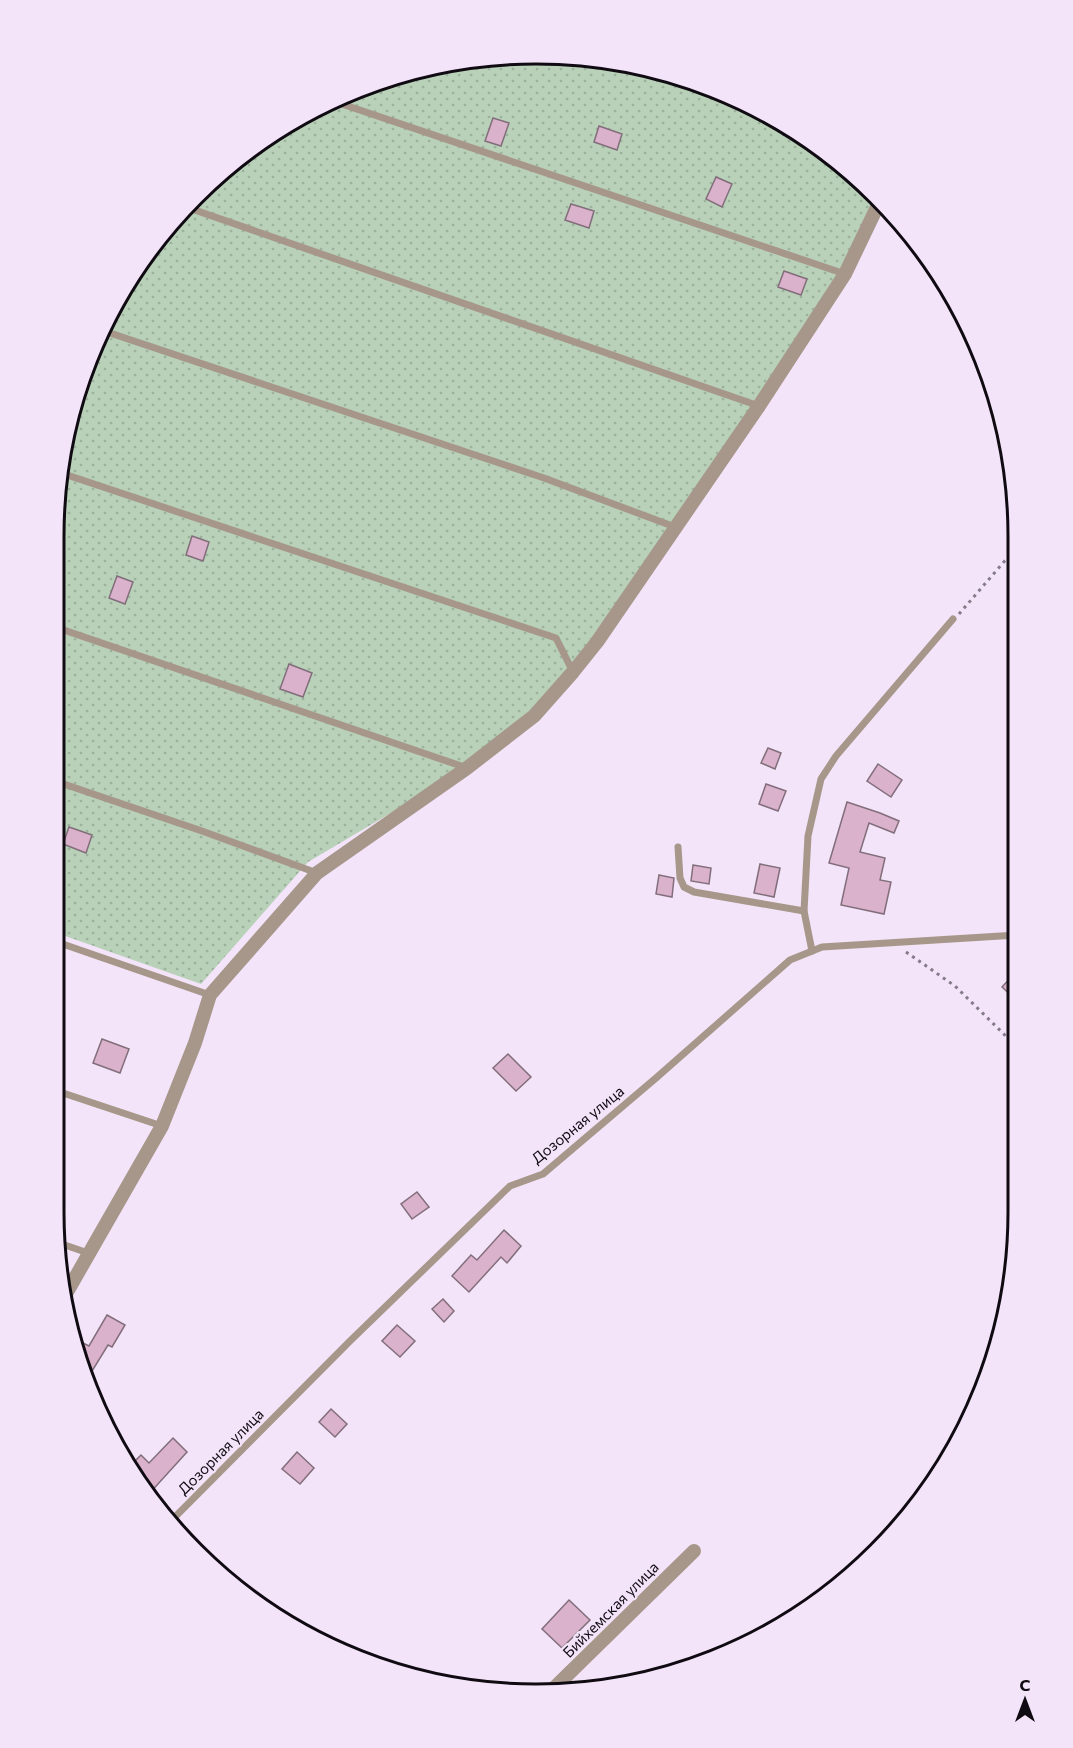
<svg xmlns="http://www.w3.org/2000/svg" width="1073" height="1748" font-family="Commissioner,sans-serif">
<defs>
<pattern id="grass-dots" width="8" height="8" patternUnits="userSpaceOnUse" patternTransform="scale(1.5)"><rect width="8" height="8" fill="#b8d1b8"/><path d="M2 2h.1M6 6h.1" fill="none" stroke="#9db29d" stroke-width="1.8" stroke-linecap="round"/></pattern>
</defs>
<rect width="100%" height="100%" fill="#f3e4f9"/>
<path fill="url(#grass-dots)" d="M537,54l94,9 90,28 84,45 75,65 -35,73 -272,398 -106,96 -159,94 -107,122 -147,-52 1,-427 25,-124 56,-113 60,-73 73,-60 83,-44 91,-28z"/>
<g fill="#dab2cc" stroke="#826e7b" stroke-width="1.5">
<path d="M493,118l16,5 -8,23 -16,-5z"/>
<path d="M599,126l23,8 -5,16 -23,-8z"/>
<path d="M716,177l16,7 -10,23 -16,-8z"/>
<path d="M571,204l23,7 -5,17 -24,-8z"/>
<path d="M784,271l23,8 -6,16 -23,-8z"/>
<path d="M192,536l17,6 -6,19 -17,-6z"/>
<path d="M117,576l16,6 -8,22 -16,-6z"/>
<path d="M289,664l23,9 -9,24 -23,-8z"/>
<path d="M768,748l13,5 -6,16 -14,-6z"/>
<path d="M878,764l24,16 -11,17 -24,-16z"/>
<path d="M766,784l20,7 -8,20 -19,-7z"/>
<path d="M847,802l33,11 19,8 -5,12 -25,-10 -9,29 25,6 -5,22 11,2 -7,32 -43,-9 8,-37 -20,-5z"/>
<path d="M69,827l23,8 -6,18 -23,-9z"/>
<path d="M760,864l20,4 -6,29 -20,-4z"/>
<path d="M693,865l18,3 -2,16 -18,-3z"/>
<path d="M659,875l15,3 -2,19 -16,-3z"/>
<path d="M1017,971v30l-15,-14z"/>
<path d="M102,1039l27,10 -9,24 -27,-10z"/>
<path d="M508,1054l23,23 -15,14 -23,-23z"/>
<path d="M417,1192l12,15 -17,12 -11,-15z"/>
<path d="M504,1230l17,16 -14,17 -6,-6 -32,35 -17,-16 19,-21 6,5z"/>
<path d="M443,1299l11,12 -10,11 -12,-13z"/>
<path d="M107,1315l18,10 -13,22 -4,-2 -19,31 -6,-3 -3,-7 -5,-27 14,7z"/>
<path d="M397,1325l18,16 -15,16 -18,-16z"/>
<path d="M331,1409l16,15 -12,13 -16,-15z"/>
<path d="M173,1438l14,14 -39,43 -16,-31 9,-9 8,8z"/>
<path d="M297,1452l17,16 -14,16 -18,-15z"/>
<path d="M569,1600l21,20 -28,28 -20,-19z"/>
</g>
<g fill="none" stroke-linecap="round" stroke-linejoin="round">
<g stroke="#847a88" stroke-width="3" stroke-dasharray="3 4.5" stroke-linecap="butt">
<path d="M959,614l56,-65"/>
<path d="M906,952l49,34 62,61"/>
</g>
<g stroke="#a7978b" stroke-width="7">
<path d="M333,101l512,173"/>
<path d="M186,207l573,199"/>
<path d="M104,331l440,147 131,49"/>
<path d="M61,473l495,165 17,34"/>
<path d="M55,627l412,141"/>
<path d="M55,781l147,50 115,42"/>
<path d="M678,847l2,31 4,9 10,5 110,19"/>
<path d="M54,941l156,54"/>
<path d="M812,951l-8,-40 4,-75 13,-57 15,-23 117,-137"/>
<path d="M54,1090l108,36"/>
<path d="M59,1243l32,11"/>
<path d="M170,1522l180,-181 160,-155 33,-12 113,-96 134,-118 32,-13 195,-12"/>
</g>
<g stroke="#a7978b" stroke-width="14">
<path d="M67,1292l95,-166 33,-83 15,-48 107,-122 150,-105 67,-52 39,-44 24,-30 162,-236 86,-132 35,-73"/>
<path d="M550,1692l144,-141"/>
</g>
</g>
<g text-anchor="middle" stroke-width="4.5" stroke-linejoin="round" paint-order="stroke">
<g font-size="15" fill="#100b12" stroke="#f3e4f9">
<text transform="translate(578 1125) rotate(-39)" y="5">Дозорная улица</text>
<text transform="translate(221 1452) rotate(-45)" y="5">Дозорная улица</text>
<text transform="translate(611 1610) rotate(-45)" y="5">Бийхемская улица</text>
</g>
</g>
<path d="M0 0H1073V1748H0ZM536 64H536A472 472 0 0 1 1008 536V1212A472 472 0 0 1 536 1684H536A472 472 0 0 1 64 1212V536A472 472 0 0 1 536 64Z" fill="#f3e4f9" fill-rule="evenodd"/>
<path fill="none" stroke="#100b12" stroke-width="3" d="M536 64H536A472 472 0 0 1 1008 536V1212A472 472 0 0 1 536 1684H536A472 472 0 0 1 64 1212V536A472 472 0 0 1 536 64Z"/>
<g transform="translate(1025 1700)" stroke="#f3e4f9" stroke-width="4.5" paint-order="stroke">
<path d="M0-4.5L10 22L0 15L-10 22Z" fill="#100b12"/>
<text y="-9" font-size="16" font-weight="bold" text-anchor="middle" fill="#100b12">С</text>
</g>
</svg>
